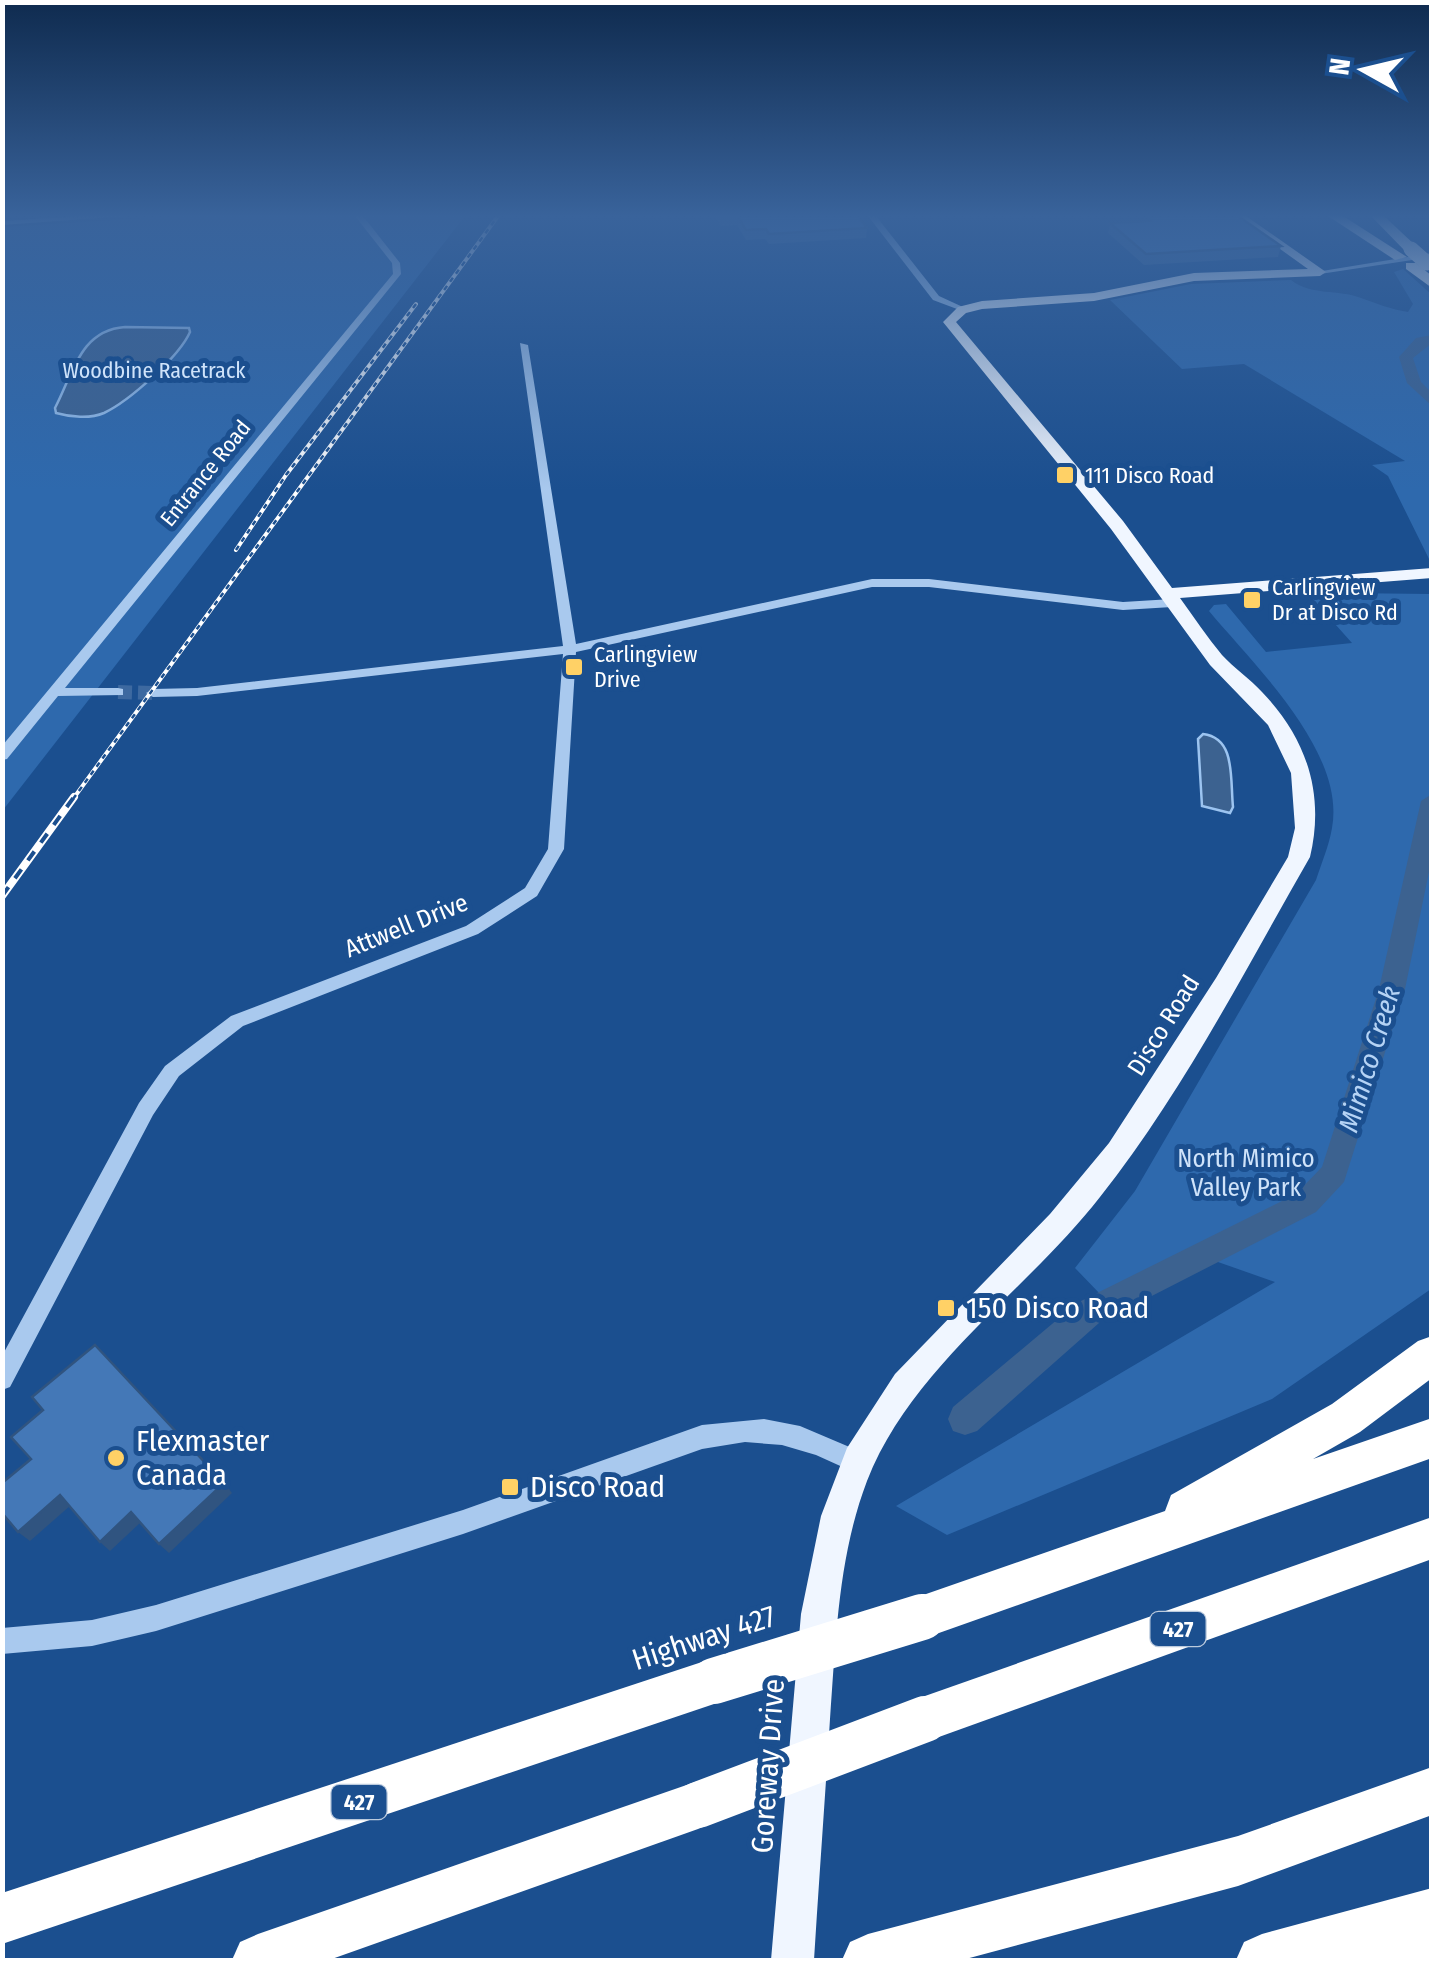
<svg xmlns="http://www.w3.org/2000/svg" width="1434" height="1963" font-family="'Fira Sans Condensed',sans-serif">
<rect width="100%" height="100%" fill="#1b4f8f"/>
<g fill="#2e69ad" fill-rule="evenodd">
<path d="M179,216h286l-462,594v-583z"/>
<path d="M1403,269l28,25v269l-43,-87 -16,-11 33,-4 -161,-97 -62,5 -72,-69 81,-16 100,-4c20,16 47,9 70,18 17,6 29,11 47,14l5,-8 -19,-32z"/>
<path d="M1342,593l89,1v695l-159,110 -325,136 -51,-29 379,-224 -57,-20 -54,2 -61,33 -28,-29 60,-77 181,-311c5,-16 13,-34 16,-52 14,-76 -78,-163 -123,-217l5,-6 12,-1 40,48 86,-9 -42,-47zM1420,836l9,10 -92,323 77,-315z"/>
</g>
<g fill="#3c6290" stroke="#9cc4f0" stroke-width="2.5">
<path d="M125,327l64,1 1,4c-11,25 -61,69 -86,81 -14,6 -34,4 -48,0l-1,-5c18,-34 25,-78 70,-81z"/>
<path d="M1203,734c33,4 27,44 30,73l-3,6 -28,-7 -4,-67z"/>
</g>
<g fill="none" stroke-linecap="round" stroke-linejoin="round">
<g fill="#3c6290" fill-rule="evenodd">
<path d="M1432,335v8l-19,15 8,24 11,11v13l-25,-23 -8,-26 17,-19z"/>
<path d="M1432,794v63l-27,132 -61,193 -28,30 -217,111 -122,108 -12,4 -12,-4 -5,-12 5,-12 124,-104 219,-109 26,-27 57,-178 42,-188z"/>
</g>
<path stroke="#3d69a0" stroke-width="14" stroke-dasharray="14 6" stroke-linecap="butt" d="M118,692l35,1"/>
<g fill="#a9c9ee" fill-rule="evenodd">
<path d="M84,216h42l-124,9v-4z"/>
<path d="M355,216h8l37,47 1,11 -336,414h53l5,1v6l-65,1 -51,63 -5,1v-14l391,-472 -1,-11z"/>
<path d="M868,216h8l63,80 26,12v4l-32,-12z"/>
<path d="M1432,253v4l-112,17 -4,-2z"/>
<path d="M520,343l8,2 48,299 296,-65h57l194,23 49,-3 6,4 -6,4 -49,3 -194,-23h-57l-296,65 -12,197 -27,47 -59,38 -235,92 -64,50 -26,39 -143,272 -8,3v-34l137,-253 26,-37 66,-50 235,-90 59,-38 23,-39 15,-195 -366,42 -44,1 -7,-4 7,-4 44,-1 366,-42z"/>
<path d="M764,1419l36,7 66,28 4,8 -4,8 -8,4 -42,-19 -34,-10 -37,-3 -43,7 -239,85 -307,97 -64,15 -90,8v-26l90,-8 64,-15 307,-95 239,-85z"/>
</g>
<path fill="#f0f6ff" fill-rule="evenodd" d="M1234,216h12l80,56 -6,4 -126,5 -100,20 -112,8 -16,4 -10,9 167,199 49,67 260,-20v10l-252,20c14,19 27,39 42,57 12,13 28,24 40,37 45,47 63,102 48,165 -66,115 -127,235 -210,340 -74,95 -188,169 -233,284 -29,76 -31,158 -37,238 -5,80 -11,161 -16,241h-43l30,-346 20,-98 26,-68 48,-74 155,-160 59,-71 107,-165 72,-121 7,-29 -4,-55 -23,-48 -58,-60 -99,-136 -168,-207 15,-15 24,-6 112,-8 100,-20 114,-4z"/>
<g fill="#fff" fill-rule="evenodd">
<path d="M1328,216h15l64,41 -12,3z"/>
<path d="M1371,216h13l32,30v6h-10z"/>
<path d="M1406,263h10l16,13v12l-26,-19z"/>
<path d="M1432,1336v42l-72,54 -47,27 119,-41v40l-510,181 -16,-6 -6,-16 6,-16 259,-90 6,-16 161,-91 86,-63z"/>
<path d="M1432,1517v42l-507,183 -16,-7 -7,-16 7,-16 16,-7z"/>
<path d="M714,1658l16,7 7,16 -7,16 -16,7 -712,240v-51z"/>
<path d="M1432,1767v48l-194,71 -276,74h-120l8,-18 18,-8 370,-98z"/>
<path d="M698,1781l17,7 7,17 -7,17 -17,7 -369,131h-97l8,-18 18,-8z"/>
<path d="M1432,1888v72h-196l8,-18 18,-8z"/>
</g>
<g stroke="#fff" stroke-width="4">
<g id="rail-far1">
<path d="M236,550l50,-75 130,-171"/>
<path d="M73,799l425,-583"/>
</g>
</g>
<g stroke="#fff" stroke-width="8">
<path id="rail" d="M2,896l72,-99"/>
</g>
<use href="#rail-far1" stroke="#1b4f8f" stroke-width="2.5" stroke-dasharray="5" stroke-linecap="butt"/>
<use href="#rail" stroke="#1b4f8f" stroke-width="4" stroke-dasharray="11" stroke-linecap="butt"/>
<path stroke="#fff" stroke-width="15" d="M1411,249l16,14"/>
<g stroke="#fff" stroke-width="46">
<path d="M714,1681l208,-64"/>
<path d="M698,1805l227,-86"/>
</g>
</g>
<g fill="#3a679d">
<path d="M714,216h144l9,12 -1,10 -97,6 -4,-5 -19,1 -9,-15 -16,1z"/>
<path d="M1144,216l137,30 -3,11 -134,8 -36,-32 2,-10 33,-1z"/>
</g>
<g fill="#305480">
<path d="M224,1483l8,10 -63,60 -10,-9z"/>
<path d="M60,1495l11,10 -41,36 -12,-9z"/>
<path d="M131,1512l10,10 -31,29 -10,-9z"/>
</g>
<g fill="#4478b7" stroke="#305480" stroke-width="2.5">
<path d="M738,216h120l9,12 -98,6 -3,-5 -20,1z"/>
<path d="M1145,216h93l43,30 -135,8 -36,-31 41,-2z"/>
<path d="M95,1345l129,138 -65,61 -28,-32 -31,30 -40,-47 -42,37 -16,-19v-30l29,-24 -20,-22 32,-27 -11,-13z"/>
</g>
<linearGradient id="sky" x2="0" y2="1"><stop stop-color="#0f2b4f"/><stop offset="0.44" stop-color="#39639b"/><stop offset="1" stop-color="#39639b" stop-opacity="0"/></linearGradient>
<rect width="1434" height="491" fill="url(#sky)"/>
<g fill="#ffd166" stroke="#1b4f8f" stroke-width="4">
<rect x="1055" y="465" width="20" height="20" rx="5"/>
<rect x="1242" y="590" width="20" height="20" rx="5"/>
<rect x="564" y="657" width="20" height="20" rx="5"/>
<rect x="936" y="1298" width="20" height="20" rx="5"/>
<circle cx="116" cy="1458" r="10"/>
<rect x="500" y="1477" width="20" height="20" rx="5"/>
</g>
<g text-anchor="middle" stroke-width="10" stroke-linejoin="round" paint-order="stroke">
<g font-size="22" fill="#cfe3fa" stroke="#1b4f8f">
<text x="154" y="378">Woodbine Racetrack</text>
</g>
<g font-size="22" fill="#fff" stroke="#1b4f8f">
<text transform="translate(205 473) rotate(-51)" y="8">Entrance Road</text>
</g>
<g font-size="22" fill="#fff" stroke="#1b4f8f" text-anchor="start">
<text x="1085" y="483">111 Disco Road</text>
<text x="1272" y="595">Carlingview<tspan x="1272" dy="25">Dr at Disco Rd</tspan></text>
<text x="594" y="662">Carlingview<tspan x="594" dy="25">Drive</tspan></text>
</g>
<g fill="#1b4f8f" stroke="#bbcadd" stroke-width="2.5">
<rect x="1150.5" y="1612" width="55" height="34" rx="8"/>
<rect x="331.5" y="1785" width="55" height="34" rx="8"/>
</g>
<g font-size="22" font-weight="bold" fill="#fff">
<text x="1178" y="1637">427</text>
<text x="359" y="1810">427</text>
</g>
<g font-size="25" fill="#fff" stroke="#1b4f8f">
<text transform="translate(406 925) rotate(-22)" y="9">Attwell Drive</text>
<text transform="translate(1163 1025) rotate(-58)" y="9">Disco Road</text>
</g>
<g font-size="25" fill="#cfe3fa" stroke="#1b4f8f">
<text x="1246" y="1167">North Mimico<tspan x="1246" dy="29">Valley Park</tspan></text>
</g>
<g font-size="28" font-style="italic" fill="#b5d3f5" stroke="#1b4f8f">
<text transform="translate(1369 1059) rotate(-73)" y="10">Mimico Creek</text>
</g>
<g font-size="30" fill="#fff" stroke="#1b4f8f" text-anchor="start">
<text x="966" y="1318">150 Disco Road</text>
<text x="136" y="1451">Flexmaster<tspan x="136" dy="34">Canada</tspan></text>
<text x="530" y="1497">Disco Road</text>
</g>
<g font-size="30" fill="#fff" stroke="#1b4f8f">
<text transform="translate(704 1638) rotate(-18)" y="10">Highway 427</text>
<text transform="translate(768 1766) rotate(-86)" y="10">Goreway Drive</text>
</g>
</g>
<rect width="1434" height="1963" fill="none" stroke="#ffffff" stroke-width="10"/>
<g transform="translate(1364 70) rotate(278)" stroke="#1b4f8f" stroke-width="8" paint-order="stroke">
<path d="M0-8L18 38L0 25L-18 38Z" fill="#ffffff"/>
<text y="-15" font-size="28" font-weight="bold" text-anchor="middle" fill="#ffffff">N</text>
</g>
</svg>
